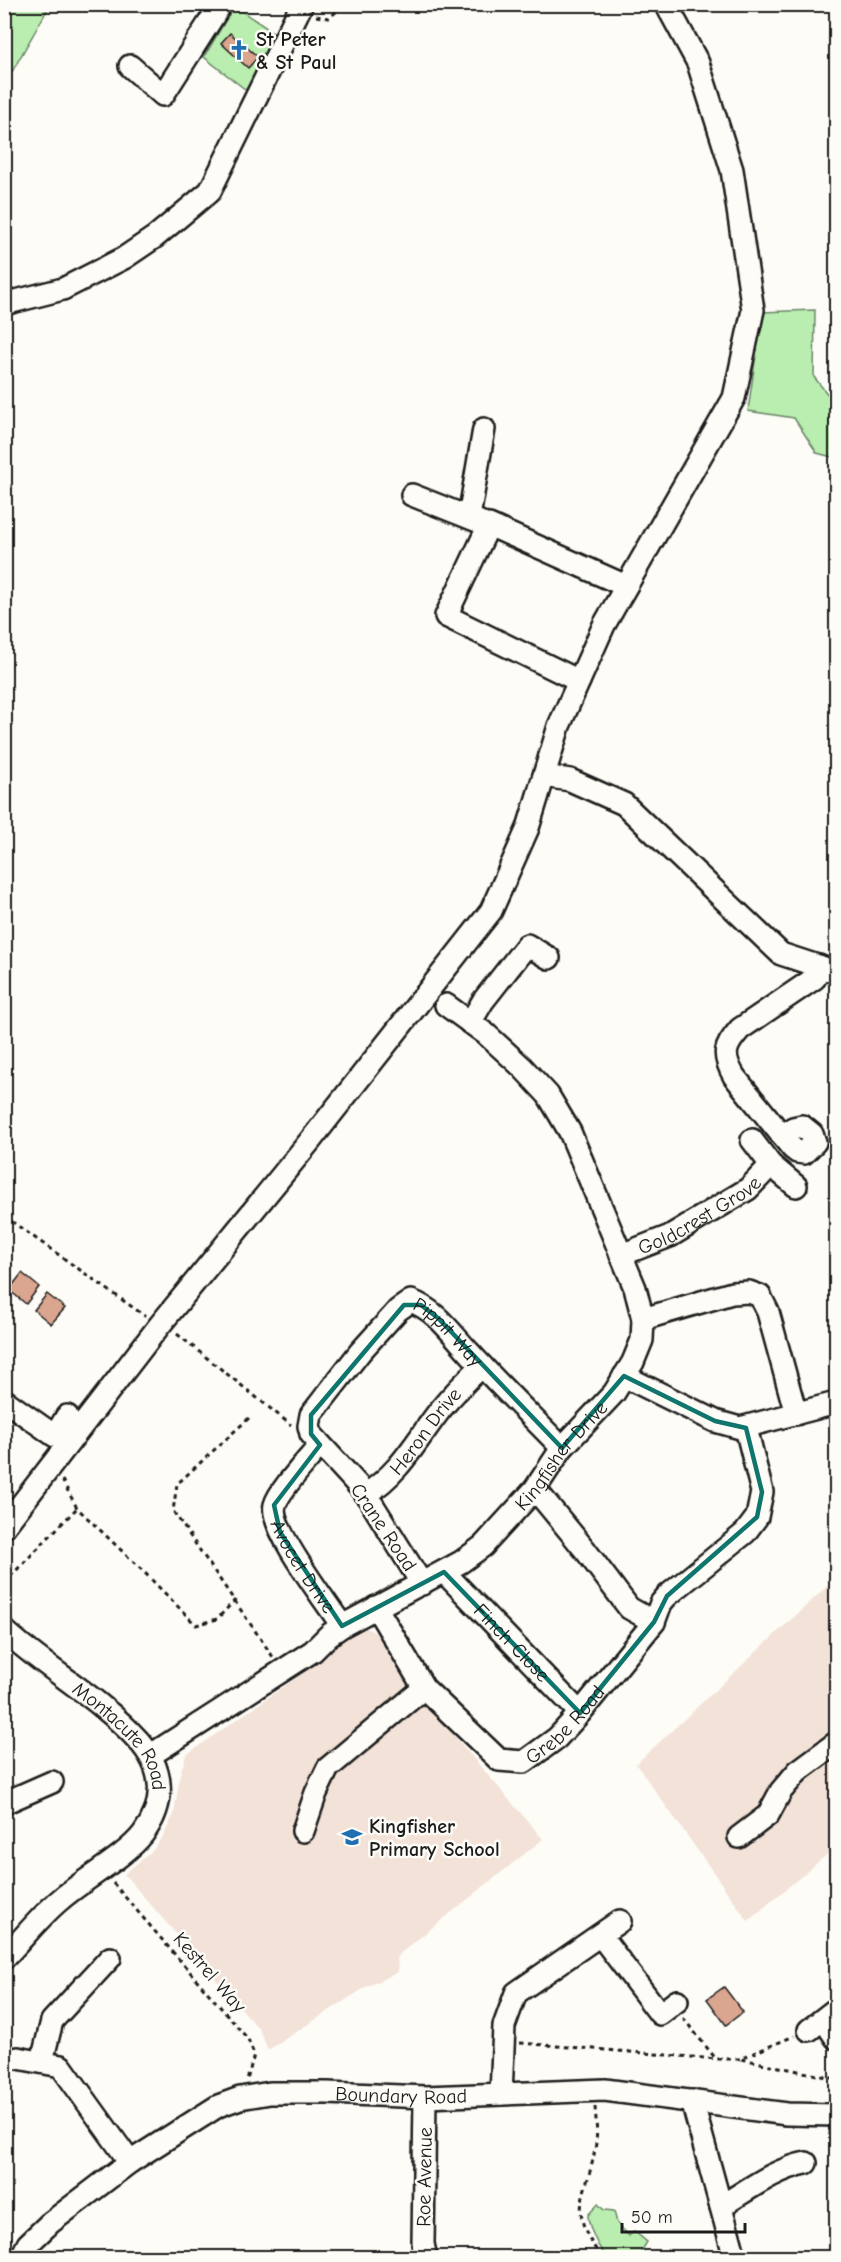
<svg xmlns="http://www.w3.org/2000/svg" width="841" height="2262" font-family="'Comic Neue',sans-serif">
<rect width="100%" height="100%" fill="#fdfcf7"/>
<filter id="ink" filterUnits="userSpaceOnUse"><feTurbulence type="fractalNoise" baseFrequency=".0167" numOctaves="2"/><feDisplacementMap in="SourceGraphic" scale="12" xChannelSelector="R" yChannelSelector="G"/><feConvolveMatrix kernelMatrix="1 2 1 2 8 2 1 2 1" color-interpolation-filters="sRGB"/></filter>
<g filter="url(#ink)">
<g fill="#f3e2d8">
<path d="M836,1578v269l-88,74 -112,-157z"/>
<path d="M364,1627l12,6 24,40 143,166 -146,117 1,16 -32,15 -98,63 -9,-21 -135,-155 29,-24 11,-15 10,-21 6,-39 6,-20 133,-93 12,-13z"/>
</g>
<g fill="#b9eeb0" stroke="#6a8566" stroke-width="1.5">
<path d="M5,4l45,1 -45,79 -1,-79z"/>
<path d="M234,6l46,31 -34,53 -42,-33z"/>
<path d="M815,310l-1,67 22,28v53l-19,-5 -23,-35 -46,-7 14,-99z"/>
<path d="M598,2204l6,6 10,1 3,12 12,13 5,-5 13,11 -9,15c-8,1 -22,3 -29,0 -10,-4 -21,-32 -21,-42z"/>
</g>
<g fill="#dba690" stroke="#1c1c1c" stroke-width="1.5">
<path d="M230,33l28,24 -10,11 -27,-25z"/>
<path d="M22,1273l17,14 -13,17 -17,-14z"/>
<path d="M47,1294l18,14 -14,16 -17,-14z"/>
<path d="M724,1987l19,25 -17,13 -19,-26z"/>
</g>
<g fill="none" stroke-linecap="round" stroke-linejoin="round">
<g stroke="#1c1c1c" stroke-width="26">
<g id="minor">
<path d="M130,66l33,29 58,-91"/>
<path d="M4,304l59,-15 61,-31 31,-21 55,-46 92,-187"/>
<path d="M412,495l68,27"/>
<path d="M469,517l15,-88"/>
<path d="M579,681l-133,-65 43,-91 137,61"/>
<path d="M544,776l26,4 54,24 157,150 55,18"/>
<path d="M470,1023l13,-22 44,-56 22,13"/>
<path d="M783,1137l10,-9 9,-2 10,8 3,8 -11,11 -7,-1 -5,-4 -58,-72c-12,-21 -10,-29 6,-47l75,-51 4,-12"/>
<path d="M752,1140l19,25 25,21"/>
<path id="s1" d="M621,1255l49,-19 78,-47 23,-24"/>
<path d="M643,1319l89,-26 17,-1 11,4 8,16 28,102"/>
<path d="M624,1376l91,45 25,7 96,-25"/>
<path d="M4,1400l51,36 12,-20"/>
<path id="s2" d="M320,1445c-11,14 -41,45 -45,60 -7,22 53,99 67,121"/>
<path d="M535,1489l51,62 43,57 25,14"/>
<path id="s3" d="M366,1494c34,-21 50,-53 74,-84 13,-16 27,-30 42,-44"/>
<path d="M4,1527l155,-201 151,-185 181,-230 37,-83 31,-102 45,-101 130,-227 19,-88 -21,-140 -34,-107 -32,-59"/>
<path id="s4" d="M444,1572l136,141"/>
<path id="s5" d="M422,1584l-56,-90 -55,-60 -2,-8 2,-11 49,-63 38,-42 13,-9c25,9 40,32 58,51 30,33 62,64 93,96"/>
<path id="s6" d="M376,1607l48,81 75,72 25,2 33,-24 23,-25 74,-91 7,-19 6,-7 78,-63 12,-16 5,-25 -16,-64"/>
<path id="s7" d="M4,1630c42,39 95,67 134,110 26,28 29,62 5,94 -17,22 -60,46 -82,65 -21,17 -38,40 -57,59"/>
<path id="s8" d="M151,1755l162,-104 16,-16 13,-9 119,-64 22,-16 52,-57 27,-41 52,-55 19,-31 9,-22 1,-21 -8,-31 -65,-156 -22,-37 -26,-28 -36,-33 -40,-29"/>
<path d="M4,1803l48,-21"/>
<path d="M303,1831l13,-38 12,-25 96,-80"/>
<path d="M739,1837l29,-22 13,-24 17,-20 38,-28"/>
<path d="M601,1936l59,78 17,-13"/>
<path d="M824,2020l12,18"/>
<path d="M809,2030l27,-21"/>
<path d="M18,2058l43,8 69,96"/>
<path d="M42,2061l10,-40 58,-63"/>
<path d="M501,2094l3,-68 12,-33 104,-72"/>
<path d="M425,2097l-2,147 3,14"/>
<path d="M692,2101l43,157"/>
<path d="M721,2206c27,-16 54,-37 85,-43"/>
<path id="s9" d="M21,2258l7,-14 22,-21 80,-61 88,-56 22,-8 30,-5h57l98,4 180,-7 182,24 49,1"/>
</g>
</g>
<g stroke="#1c1c1c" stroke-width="3" stroke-dasharray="4.5 4.5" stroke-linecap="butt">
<path d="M316,16l13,2 16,-14"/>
<path d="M4,1216l141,100"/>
<path d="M177,1334l114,91"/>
<path d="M249,1418l-72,66 -4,27 100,146"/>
<path d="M62,1480l15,28 67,64 52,53 21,-6 18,-19"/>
<path d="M4,1583l73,-75"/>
<path d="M113,1883l135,156 6,16 -7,25"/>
<path d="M683,2018l33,41h24l54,-23"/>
<path d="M520,2043l196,16"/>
<path d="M742,2059l94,20"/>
<path d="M595,2107c1,14 3,28 0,42 -8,49 -30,60 7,109"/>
<path d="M658,2258l2,-2 14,2"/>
</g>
<use href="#minor" stroke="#fdfcf7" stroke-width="21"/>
</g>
</g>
<path fill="none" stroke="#0f766e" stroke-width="4.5" stroke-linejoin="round" d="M404,1305h17l17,13 124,130 62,-72 91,45 31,7 16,64 -5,25 -90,79 -13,26 -74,91 -136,-141 -102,54 -62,-94 -6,-27 46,-60 -9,-11v-19z"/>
<defs>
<g id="church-bare" transform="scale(1.62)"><path d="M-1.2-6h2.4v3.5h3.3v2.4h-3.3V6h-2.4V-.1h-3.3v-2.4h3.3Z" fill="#1f6fb2" stroke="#fdfcf7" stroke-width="2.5" paint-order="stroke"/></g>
<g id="school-bare" transform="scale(1.62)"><path d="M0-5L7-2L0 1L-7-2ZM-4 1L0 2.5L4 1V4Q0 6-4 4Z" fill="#1f6fb2" stroke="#fdfcf7" stroke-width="2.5" paint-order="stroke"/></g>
</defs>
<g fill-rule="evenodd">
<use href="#church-bare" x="239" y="50"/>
<use href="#school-bare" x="352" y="1837"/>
</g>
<g text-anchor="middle" stroke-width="5" stroke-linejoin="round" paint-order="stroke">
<g font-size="20" font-weight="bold" fill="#1c1c1c" stroke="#fdfcf7" text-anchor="start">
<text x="256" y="46">St Peter<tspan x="256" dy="23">&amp; St Paul</tspan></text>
<text x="369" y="1833">Kingfisher<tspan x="369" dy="23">Primary School</tspan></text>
</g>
<g font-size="20" fill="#1c1c1c" stroke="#fdfcf7">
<text dy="7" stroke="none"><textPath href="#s1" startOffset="88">Goldcrest Grove</textPath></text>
<text dy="7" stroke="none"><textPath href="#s5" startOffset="408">Pippit Way</textPath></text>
<text dy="7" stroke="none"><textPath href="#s3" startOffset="87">Heron Drive</textPath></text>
<text dy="7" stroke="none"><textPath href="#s8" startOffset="513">Kingfisher Drive</textPath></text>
<text transform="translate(384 1527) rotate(56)" y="7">Crane Road</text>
<text dy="7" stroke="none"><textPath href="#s2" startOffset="144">Avocet Drive</textPath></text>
<text dy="7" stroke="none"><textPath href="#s4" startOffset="98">Finch Close</textPath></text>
<text dy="7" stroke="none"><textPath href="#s6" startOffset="279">Grebe Road</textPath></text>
<text dy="7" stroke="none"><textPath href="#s7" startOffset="160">Montacute Road</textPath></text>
<text transform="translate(210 1972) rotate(49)" y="7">Kestrel Way</text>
<text dy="7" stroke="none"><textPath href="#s9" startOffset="436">Boundary Road</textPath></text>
<text transform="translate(424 2177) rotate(-89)" y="7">Roe Avenue</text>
</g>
</g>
<rect width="841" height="2262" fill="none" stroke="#fdfcf7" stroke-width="24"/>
<rect x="12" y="12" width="817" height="2238" fill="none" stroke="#1c1c1c" stroke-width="2" filter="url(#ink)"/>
<path d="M622 2223v9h123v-9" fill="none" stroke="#1c1c1c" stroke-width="3"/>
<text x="631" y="2223" font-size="18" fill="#1c1c1c" stroke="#fdfcf7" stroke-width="4.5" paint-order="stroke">50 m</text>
</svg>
